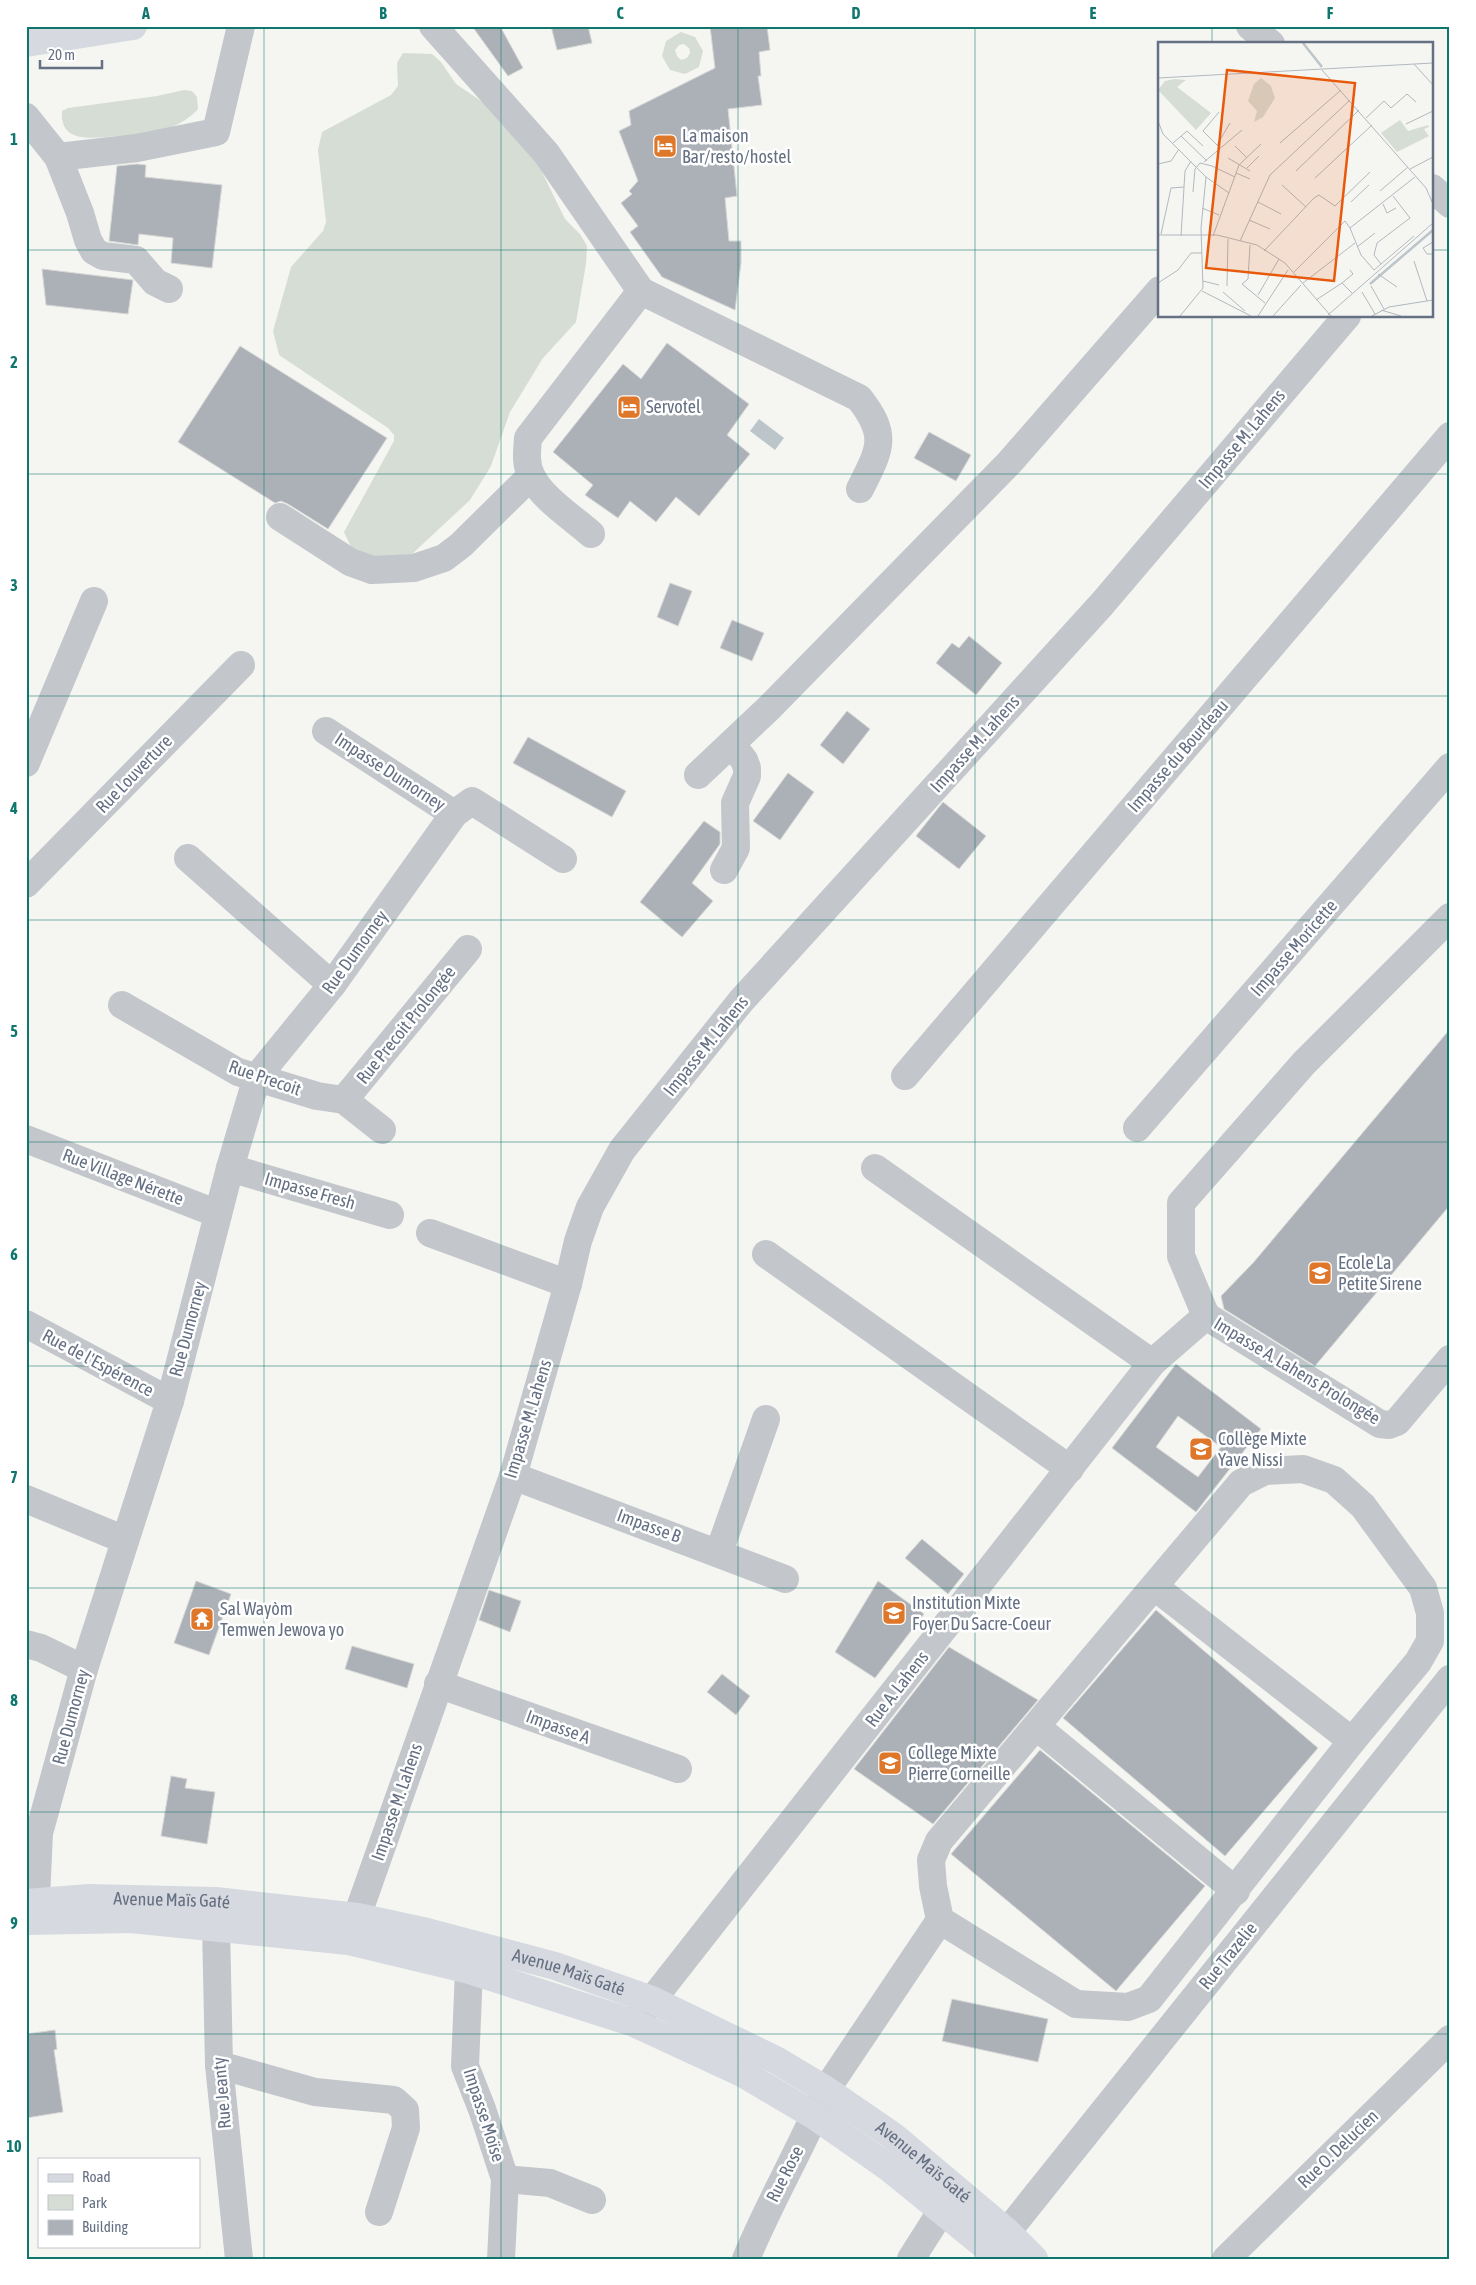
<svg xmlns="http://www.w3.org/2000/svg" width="1476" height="2285" font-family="'Asap Condensed',sans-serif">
<rect width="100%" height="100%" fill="#f5f6f2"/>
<g fill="#d5ddd4" fill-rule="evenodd">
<path d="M681,32l14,5 8,14 -4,16 -14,7 -15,-4 -8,-14 4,-15zM684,44l5,4 1,5 -3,5 -6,2 -4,-4 -2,-6 4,-5z"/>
<path d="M403,53l29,1 9,8 15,22 47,32 37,52 25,51 15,15 7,12 -1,18 -10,58 -33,36 -33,54 -19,54 -21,34 -59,55 -44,3 -16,-11 -7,-15 50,-91v-6l-6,-7 -109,-73 -6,-24 18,-64 32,-36 3,-9 -8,-72 4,-18 69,-37 7,-9 -1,-23z"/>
<path d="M184,90l8,1 5,6 1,12c-13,15 -38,24 -57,28 -8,2 -16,-2 -23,-1 -21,1 -59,10 -56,-25l6,-3 89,-12z"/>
</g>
<path fill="#bcc5ca" d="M759,419l25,19 -9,12 -25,-19z"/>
<g fill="#acb1b8" stroke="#d7d7d5" fill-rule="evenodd">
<path d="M472,26h28l23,42 -15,8z"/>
<path d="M551,26h37l4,17 -35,7z"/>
<path d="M710,26h57l3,24 -11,2 2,24h-3l4,29 -34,4 9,87 -12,2 4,43h12v22l-6,47 -73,-33 -32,-45 8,-6 -17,-23 11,-9 -3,-3 9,-10 -19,-50 12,-6 -2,-14 86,-43z"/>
<path d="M137,164l9,1 -1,12 77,8 -10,83 -41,-5 2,-25 -34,-4 -1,11 -29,-4 8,-75z"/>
<path d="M42,269l91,11 -5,34 -82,-9z"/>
<path d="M667,343l82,61 -22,31 23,19 -51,62 -23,-19 -20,25 -26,-21 -12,17 -33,-23 8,-10 -40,-33 70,-88 18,15z"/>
<path d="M240,346l147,92 -59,91 -40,-25 -7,-3 -6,2 -97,-61z"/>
<path d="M929,432l42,23 -15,26 -42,-23z"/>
<path d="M670,583l22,8 -14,35 -21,-9z"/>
<path d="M732,620l32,13 -12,28 -32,-13z"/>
<path d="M969,636l33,27 -26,32 -40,-32 16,-20 7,5z"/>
<path d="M847,711l23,18 -27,35 -23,-19z"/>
<path d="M528,737l98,54 -14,26 -99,-54z"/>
<path d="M788,773l26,19 -34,48 -27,-19z"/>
<path d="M943,802l43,34 -27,33 -43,-33z"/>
<path d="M704,821l16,11v12l-28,39 21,18 -31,36 -42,-35z"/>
<path d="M1450,1029v176l-135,161 -91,-57 -3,-13 32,-33z"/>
<path d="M1176,1364l85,65 -65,83 -84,-64zM1178,1416l43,31 -23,30 -42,-30z"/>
<path d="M922,1539l42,35 -16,20 -43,-36z"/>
<path d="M196,1581l35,13 -22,61 -35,-12z"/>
<path d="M878,1581l46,33 -49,64 -40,-26z"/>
<path d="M489,1590l32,11 -11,31 -31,-12z"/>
<path d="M1156,1610l162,138 -93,108 -162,-138z"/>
<path d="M352,1646l62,18 -7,24 -62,-19z"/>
<path d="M949,1647l89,53 -105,124 -79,-55z"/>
<path d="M722,1674l28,22 -14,19 -29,-23z"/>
<path d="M1040,1750l165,136 -89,105 -165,-137z"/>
<path d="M171,1776l16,3 -2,9 30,4 -8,52 -46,-8z"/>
<path d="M952,1999l96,20 -10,43 -96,-21z"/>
<path d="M55,2030l2,19 -3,1 9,62 -37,6v-84z"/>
</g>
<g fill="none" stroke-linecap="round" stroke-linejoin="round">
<g stroke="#c3c6ca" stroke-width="28">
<path d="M433,26l113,127 95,138 218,107c30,38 21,51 1,91"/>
<path d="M1250,26l21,18"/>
<path d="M26,117l32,40 79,-9 79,-16 25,-106"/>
<path d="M58,157l22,56 8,27 6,11 9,5 33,4 19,22 14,7"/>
<path d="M1432,188l18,16"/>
<path d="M280,517l70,45 22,8 42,-2 30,-10 17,-13 70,-69"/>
<path d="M591,534c-18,-16 -49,-36 -59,-57 -7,-12 -5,-26 -4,-39l113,-147"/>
<path d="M326,731l128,83"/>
<path d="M26,763l68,-162"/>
<path d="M698,775l71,-67 240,-245 151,-173"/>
<path d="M188,858l144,127"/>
<path d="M724,870l12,-22 -1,-45 12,-27v-8l-3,-8 -13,-16"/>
<path d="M26,884l215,-219"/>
<path d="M122,1005l116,67 79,24 27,4 38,30"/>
<path d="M905,1076l545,-640"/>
<path d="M344,1100l124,-151"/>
<path d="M1137,1128l313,-361"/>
<path d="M26,1139l192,75"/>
<path d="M230,1168l160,47"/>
<path d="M875,1168l277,195"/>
<path d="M430,1233l138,51"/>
<path d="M766,1254l304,215"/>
<path d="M1206,1316l-25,-60v-53l123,-140 146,-146"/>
<path d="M1206,1316l174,108 9,1 8,-3 53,-63"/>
<path d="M26,1324l144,77"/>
<path d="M513,1476l272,103"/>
<path d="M26,1499l99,41"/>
<path d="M719,1552l47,-133"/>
<path d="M1155,1587l197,154"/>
<path d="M26,1644l15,4 43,21"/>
<path d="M438,1684l240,85"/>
<path d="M1037,1727l199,164"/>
<path d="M35,1920l4,-87 45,-164 86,-268 60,-233 27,-91 75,-92 122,-171 18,-13 91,58"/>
<path d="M216,1926l3,139 20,194"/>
<path d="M349,1939l164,-463 55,-192 10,-43 12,-34 32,-57 119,-149 361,-397 245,-288"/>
<path d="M469,1970l-4,96 17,43 23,70 -4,80"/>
<path d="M638,2018l514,-655 54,-47"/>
<path d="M219,2065l96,27 79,8 11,10 1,18 -27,84"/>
<path d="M505,2179l45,4 42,17"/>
<path d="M1007,2232l443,-553"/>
<path d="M746,2259c24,-58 56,-112 80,-169l114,-170 -7,-34 -2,-26 8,-19 302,-358 24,-12 38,-2 31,11 29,26 60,82 7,25v28l-12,21 -66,79 -203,258 -21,8 -52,-3 -136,-84"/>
<path d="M911,2259l31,-49"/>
<path d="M1226,2259l224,-220"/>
</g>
<g stroke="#d6d9df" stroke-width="28">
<path d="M26,43l107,-17"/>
<path id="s1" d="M26,1903l63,-5 127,3 142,16 69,15 128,34 97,34 124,60 50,30 67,46 114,96 27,27"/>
<path d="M26,1921l105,-2 217,22 121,29 165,53 108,50 73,43 73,51 113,92"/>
</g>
</g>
<path fill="none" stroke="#0f766e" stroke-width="1" stroke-opacity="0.55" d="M264,26v2233M501,26v2233M738,26v2233M975,26v2233M1212,26v18M26,250h1134M1432,250h18M1212,316v1943M26,474h1424M26,696h1424M26,920h1424M26,1142h1424M26,1366h1424M26,1588h1424M26,1812h1424M26,2034h1424"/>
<defs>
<g id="hotel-square" transform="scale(1.25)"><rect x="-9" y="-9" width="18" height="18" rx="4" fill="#df772a" stroke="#fff"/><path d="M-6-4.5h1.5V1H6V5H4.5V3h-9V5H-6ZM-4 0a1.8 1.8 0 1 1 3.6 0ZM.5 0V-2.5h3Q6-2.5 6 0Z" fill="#fff"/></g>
<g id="school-square" transform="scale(1.25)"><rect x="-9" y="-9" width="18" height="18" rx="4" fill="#df772a" stroke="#fff"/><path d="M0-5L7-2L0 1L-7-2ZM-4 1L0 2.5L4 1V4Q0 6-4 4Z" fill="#fff"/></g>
<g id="temple-square" transform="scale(1.25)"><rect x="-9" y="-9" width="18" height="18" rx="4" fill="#df772a" stroke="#fff"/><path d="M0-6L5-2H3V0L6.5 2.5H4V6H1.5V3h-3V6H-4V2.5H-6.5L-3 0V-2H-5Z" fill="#fff"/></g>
</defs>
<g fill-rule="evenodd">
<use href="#hotel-square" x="665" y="146"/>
<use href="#hotel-square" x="629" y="407"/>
<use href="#school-square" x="1320" y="1273"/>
<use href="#school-square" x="1201" y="1449"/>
<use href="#school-square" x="894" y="1613"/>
<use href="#temple-square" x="202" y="1619"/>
<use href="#school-square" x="890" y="1763"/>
</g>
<g text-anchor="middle" stroke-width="5" stroke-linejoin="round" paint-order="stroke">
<g font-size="18" fill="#657083" stroke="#fff" text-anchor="start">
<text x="682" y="142">La maison<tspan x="682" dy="21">Bar/resto/hostel</tspan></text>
<text x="646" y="413">Servotel</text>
<text x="1338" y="1269">Ecole La<tspan x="1338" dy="21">Petite Sirene</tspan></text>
<text x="1218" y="1445">Collège Mixte<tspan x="1218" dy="21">Yave Nissi</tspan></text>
<text x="912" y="1609">Institution Mixte<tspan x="912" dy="21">Foyer Du Sacre-Coeur</tspan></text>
<text x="220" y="1615">Sal Wayòm<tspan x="220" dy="21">Temwen Jewova yo</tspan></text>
<text x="908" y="1759">College Mixte<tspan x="908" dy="21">Pierre Corneille</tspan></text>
</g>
<g font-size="18" fill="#657083" stroke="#fff">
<text transform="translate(1242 439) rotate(-50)" y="6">Impasse M. Lahens</text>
<text transform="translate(975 744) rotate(-48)" y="6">Impasse M. Lahens</text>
<text transform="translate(1178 756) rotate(-49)" y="6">Impasse du Bourdeau</text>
<text transform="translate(390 772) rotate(33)" y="6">Impasse Dumorney</text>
<text transform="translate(134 774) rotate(-46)" y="6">Rue Louverture</text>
<text transform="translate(1294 948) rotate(-49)" y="6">Impasse Moricette</text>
<text transform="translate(355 952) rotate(-54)" y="6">Rue Dumorney</text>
<text transform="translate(406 1025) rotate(-51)" y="6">Rue Precoit Prolongée</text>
<text transform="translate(706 1046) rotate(-51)" y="6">Impasse M. Lahens</text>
<text transform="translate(265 1078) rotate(19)" y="6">Rue Precoit</text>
<text transform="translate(123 1177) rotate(21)" y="6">Rue Village Nérette</text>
<text transform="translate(310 1191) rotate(16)" y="6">Impasse Fresh</text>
<text transform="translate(188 1329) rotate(-75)" y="6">Rue Dumorney</text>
<text transform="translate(98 1363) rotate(28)" y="6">Rue de l'Espérence</text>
<text transform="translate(1297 1371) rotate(31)" y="6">Impasse A. Lahens Prolongée</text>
<text transform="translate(528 1419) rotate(-73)" y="6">Impasse M. Lahens</text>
<text transform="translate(649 1526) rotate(20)" y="6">Impasse B</text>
<text transform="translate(897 1689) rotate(-52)" y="6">Rue A. Lahens</text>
<text transform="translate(71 1717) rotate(-75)" y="6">Rue Dumorney</text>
<text transform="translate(558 1727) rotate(20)" y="6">Impasse A</text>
<text transform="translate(397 1802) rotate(-71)" y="6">Impasse M. Lahens</text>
<text dy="6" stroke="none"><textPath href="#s1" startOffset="146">Avenue Maïs Gaté</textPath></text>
<text transform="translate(1228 1956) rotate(-51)" y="6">Rue Trazelie</text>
<text dy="6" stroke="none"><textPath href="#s1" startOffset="551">Avenue Maïs Gaté</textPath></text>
<text transform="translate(222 2093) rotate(-95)" y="6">Rue Jeanty</text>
<text transform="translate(484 2115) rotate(72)" y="6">Impasse Moïse</text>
<text transform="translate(1338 2149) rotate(-44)" y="6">Rue O. Delucien</text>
<text dy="6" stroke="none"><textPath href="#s1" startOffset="956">Avenue Maïs Gaté</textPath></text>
<text transform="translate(785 2174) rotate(-63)" y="6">Rue Rose</text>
</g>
</g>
<g transform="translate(1158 42)">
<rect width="275" height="275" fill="#f5f6f2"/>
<path d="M103,36l10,8 4,12 -12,19 -9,5 3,-11 -9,-10 6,-17zM17,37l11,1 -9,7 34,26 -15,17 -38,-40 7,-9zM242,78l8,11 20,-6 1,2 -5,2 5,7 -32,16 -16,-19z" fill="#d5ddd4"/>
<path fill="none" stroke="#bcc5ca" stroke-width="2.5" d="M145,1l19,24M212,242l63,-54"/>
<path fill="none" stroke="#b2b8bf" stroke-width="1" d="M256,22l19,21M164,28l104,118 7,16M0,36l275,-15M61,70l-16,19 17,17M208,76l18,-17 7,7 16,-14 9,8M0,79l5,13 43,43 23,16M248,82l27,-13M23,94l26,25M15,101l14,-12 16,15M122,101l61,-53M59,103l13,-22M77,104l12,12M70,116l22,13M46,120l38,-32M0,122l13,-3 8,-12M89,126l12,-12M252,127l23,-12M138,129l63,-61M78,131l14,6M157,136l57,-53M124,143l24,22M222,149l28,-24M35,150l2,-23 5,-6 12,3 23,11M100,160l23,12M193,160l18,-17M225,162l4,9 9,-5M44,166l17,7M91,178l21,9M192,186l11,27 13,15 40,-34M3,192l10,-46 13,-1M0,193h59l40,10 28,18 46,53M23,194l4,-65 6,-10M55,194l26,-71 22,-21M82,199l30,-66 80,-75M275,200l-10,6 4,6h6M92,203l-2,34 -6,5 23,19M199,205l18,-14M106,209l50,-53 5,-3 16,11 35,-34M256,219l13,40M223,222l-7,-9 3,-12 33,-25 -17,-22M136,230l51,-51 5,7 65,-51M220,232l19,13M45,239l16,4M0,241l20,-13 13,-17h11M145,241l52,-40M184,241l11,-9 -3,-4M69,244l1,-47M213,244l13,23M44,249l49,25M65,250l22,19M204,250l13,22M100,253l21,-36M158,258l26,-17 10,10M223,268l20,6M170,273l105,-92M22,274l23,-28 -2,-60 5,-51M100,274l30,-46M115,274l28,-31M214,274l17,-9 44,-7"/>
<path fill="#e8590c" fill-opacity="0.15" stroke="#e8590c" stroke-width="2.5" d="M69,28l128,13 -21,198 -128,-13z"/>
<rect width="275" height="275" fill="none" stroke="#657083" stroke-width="2.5"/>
</g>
<rect width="1476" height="2285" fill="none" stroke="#ffffff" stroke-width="55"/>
<rect x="38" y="2158" width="162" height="90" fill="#ffffff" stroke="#c1c6cd"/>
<rect x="48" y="2174" width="25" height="8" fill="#d6d9df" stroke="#c1c6cd"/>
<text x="82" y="2182" font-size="15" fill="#657083">Road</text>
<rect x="48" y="2195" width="25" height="15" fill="#d5ddd4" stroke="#c1c6cd"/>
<text x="82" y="2208" font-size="15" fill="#657083">Park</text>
<rect x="48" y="2220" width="25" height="15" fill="#acb1b8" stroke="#c1c6cd"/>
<text x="82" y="2232" font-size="15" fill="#657083">Building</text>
<path d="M40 60v8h62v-8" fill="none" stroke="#657083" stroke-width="2.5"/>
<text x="48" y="60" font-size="15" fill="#657083" stroke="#ffffff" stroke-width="4" paint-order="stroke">20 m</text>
<rect x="28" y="28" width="1420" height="2230" fill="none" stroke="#0f766e" stroke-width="2"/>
<g font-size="16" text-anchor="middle" font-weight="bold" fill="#0f766e">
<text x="146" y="19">A</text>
<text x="383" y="19">B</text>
<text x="620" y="19">C</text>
<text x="856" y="19">D</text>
<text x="1093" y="19">E</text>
<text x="1330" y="19">F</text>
<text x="14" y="145">1</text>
<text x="14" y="368">2</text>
<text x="14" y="591">3</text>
<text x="14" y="814">4</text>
<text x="14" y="1037">5</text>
<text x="14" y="1260">6</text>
<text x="14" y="1483">7</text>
<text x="14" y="1706">8</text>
<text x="14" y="1929">9</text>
<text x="14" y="2152">10</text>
</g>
</svg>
